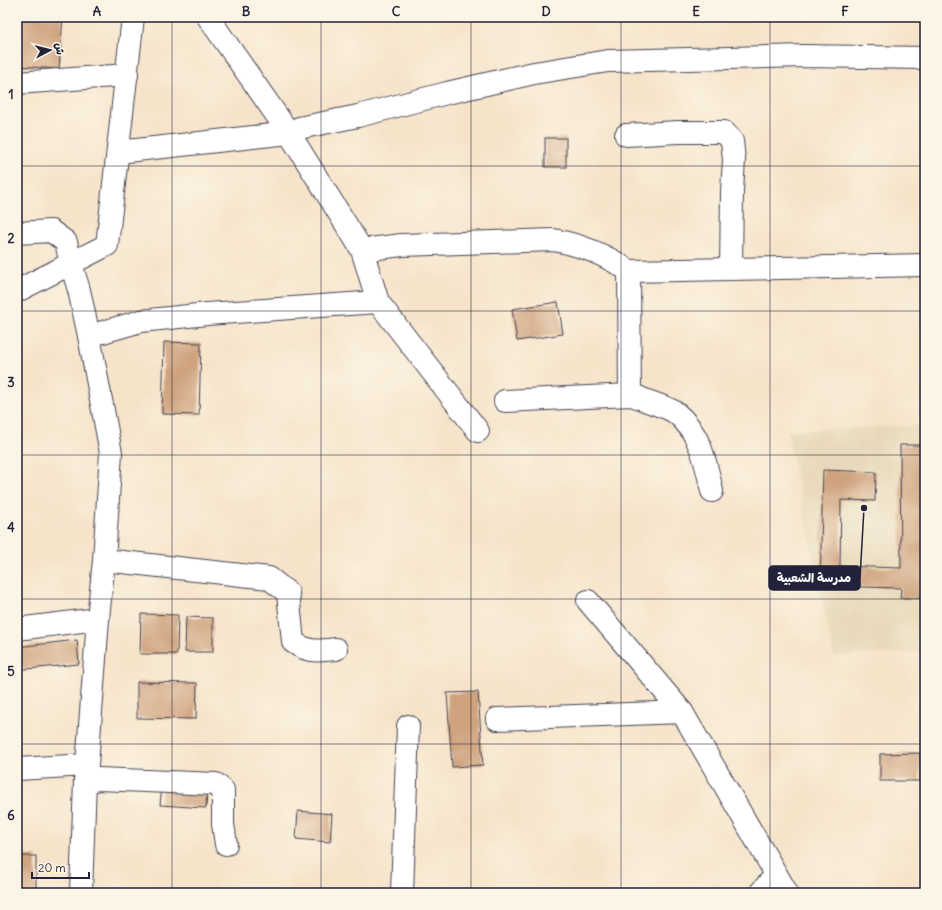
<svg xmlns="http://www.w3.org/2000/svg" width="942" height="910" font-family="Delius,'Playpen Sans Arabic',sans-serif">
<rect width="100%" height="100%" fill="#fcf5e5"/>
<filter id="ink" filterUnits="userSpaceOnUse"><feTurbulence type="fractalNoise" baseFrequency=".025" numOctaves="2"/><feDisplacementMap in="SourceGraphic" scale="8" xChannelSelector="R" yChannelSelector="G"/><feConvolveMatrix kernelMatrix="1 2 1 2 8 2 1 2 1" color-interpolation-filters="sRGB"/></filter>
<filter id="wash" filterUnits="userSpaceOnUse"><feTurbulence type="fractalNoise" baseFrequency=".012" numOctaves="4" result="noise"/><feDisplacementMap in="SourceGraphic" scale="16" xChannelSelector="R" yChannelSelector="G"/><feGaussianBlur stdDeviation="0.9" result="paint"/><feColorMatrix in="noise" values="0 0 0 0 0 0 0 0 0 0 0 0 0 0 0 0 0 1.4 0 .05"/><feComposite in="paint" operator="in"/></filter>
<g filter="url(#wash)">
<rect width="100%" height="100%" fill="#f6e4ca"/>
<path fill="#e8d9ba" d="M925,425v227l-91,4 -47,-225z"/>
<g id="blocks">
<g fill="#cfa37e">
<path d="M17,17h46l-4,52 -42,-3z"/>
<rect x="545" y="138" width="21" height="29"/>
<path d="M558,302l5,32 -46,7 -5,-32z"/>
<path d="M164,342l37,1 -2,72 -37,-1z"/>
<path d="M900,445h25v153h-25l1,-10 -81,-2 3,-116 53,2 -1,29 -34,-1 -1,66 61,2z"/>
<path d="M141,614l37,1 -1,39h-37z"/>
<path d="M186,617l27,1v34h-28z"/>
<path d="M77,640l2,24 -62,6v-23z"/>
<path d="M137,682l60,1 -1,36 -59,-1z"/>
<path d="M478,692l5,73 -31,2 -5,-74z"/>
<path d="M920,753v28h-40v-27z"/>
<path d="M162,785l45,3 -1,20 -46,-3z"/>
<path d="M298,811l34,3 -2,28 -34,-3z"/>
<rect x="17" y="856" width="19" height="37"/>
</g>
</g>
</g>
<g filter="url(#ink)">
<use href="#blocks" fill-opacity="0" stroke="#423f50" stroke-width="1"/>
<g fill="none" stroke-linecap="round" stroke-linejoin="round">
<g stroke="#423f50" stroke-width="24">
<g id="minor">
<path d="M208,17l81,116 73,117 16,52 100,129"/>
<path d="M17,83l110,-8"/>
<path d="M626,135l52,-3h46l8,9 2,19 -2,31 -1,78"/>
<path d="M118,152l171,-19 10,-5 59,-12 89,-23 87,-20 74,-12 197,-5 120,2"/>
<path d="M17,233l34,-2 15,11 5,22 8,26 10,46 22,117 -7,107 -6,59 -11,146 -2,16 -4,112"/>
<path d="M362,250l40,-5 152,-5c28,5 52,15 75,31l296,-6"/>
<path d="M629,271l1,124"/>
<path d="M17,291l90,-46 26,-228"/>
<path d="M89,336l52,-15 66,-7 171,-12"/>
<path d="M505,401l125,-6c8,1 13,5 20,7 8,3 19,6 26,11 24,19 30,50 36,78"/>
<path d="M104,560l165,18 19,15 5,49c16,11 25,9 43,7"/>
<path d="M588,601l94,111 105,181"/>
<path d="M17,629l81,-10"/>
<path d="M497,719l185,-7"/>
<path d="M17,769l70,-4"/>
<path d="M85,781l14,-2 117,5 7,6v34l3,20"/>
<path d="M402,893l6,-167"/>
<path d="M760,893l16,-18"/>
</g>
</g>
<use href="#minor" stroke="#fff" stroke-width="22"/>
</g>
</g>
<path fill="none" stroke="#22223b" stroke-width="1" stroke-opacity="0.55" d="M172,17v876M321,17v876M471,17v876M621,17v876M770,17v876M17,166h908M17,311h908M17,455h908M17,599h908M17,744h908"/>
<path fill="none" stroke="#22223b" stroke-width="1.5" d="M864 508L860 578"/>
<circle fill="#22223b" stroke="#fcf5e5" stroke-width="1.5" cx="864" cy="508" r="4"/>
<rect fill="#22223b" stroke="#22223b" stroke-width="1.5" x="769" y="566" width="91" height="24" rx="4"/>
<g font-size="12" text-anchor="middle" font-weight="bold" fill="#fff">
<text x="814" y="582">مدرسة الشعبية</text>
</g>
<rect width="942" height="910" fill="none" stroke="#fcf5e5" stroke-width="44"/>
<g transform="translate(50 50) rotate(83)" stroke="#fcf5e5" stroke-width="3" paint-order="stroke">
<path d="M0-3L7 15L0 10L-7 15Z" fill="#22223b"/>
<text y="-6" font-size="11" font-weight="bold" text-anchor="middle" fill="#22223b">ش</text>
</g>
<path d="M32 872v6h57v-6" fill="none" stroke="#22223b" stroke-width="2"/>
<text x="38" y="872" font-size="12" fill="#22223b" stroke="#fcf5e5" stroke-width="3" paint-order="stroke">20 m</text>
<rect x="22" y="22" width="898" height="866" fill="none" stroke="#22223b" stroke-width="1.5"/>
<g font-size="13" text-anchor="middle" font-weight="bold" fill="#22223b">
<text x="97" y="16">A</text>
<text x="246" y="16">B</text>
<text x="396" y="16">C</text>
<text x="546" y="16">D</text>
<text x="696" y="16">E</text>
<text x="845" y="16">F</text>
<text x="11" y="99">1</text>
<text x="11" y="243">2</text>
<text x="11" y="387">3</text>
<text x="11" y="532">4</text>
<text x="11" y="676">5</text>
<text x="11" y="820">6</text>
</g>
</svg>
